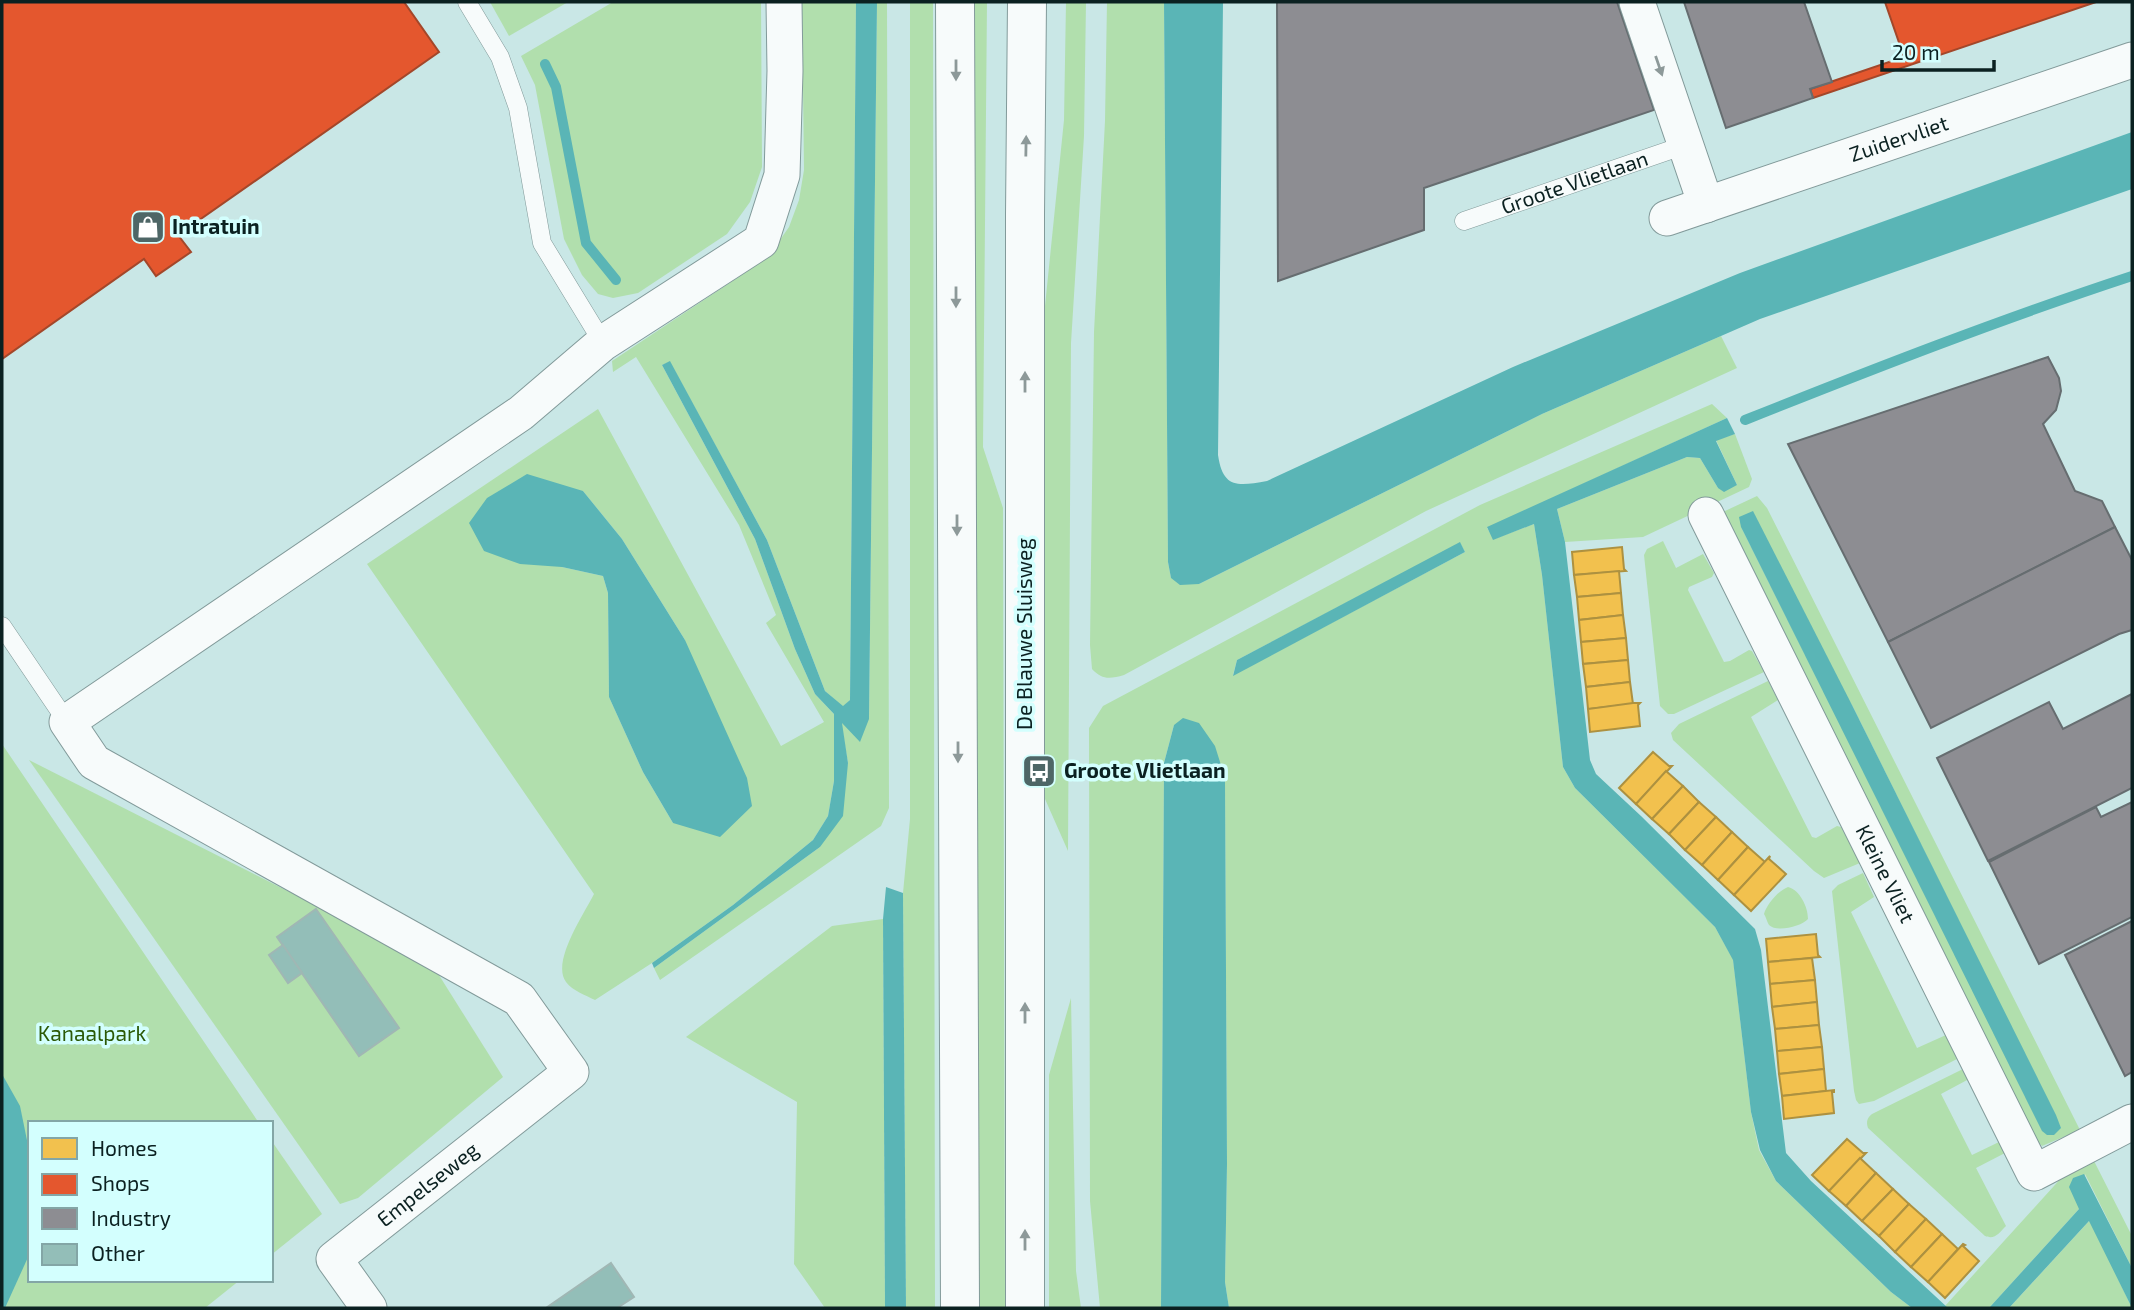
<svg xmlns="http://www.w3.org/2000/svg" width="2134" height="1310" font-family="'Exo 2',sans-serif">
<rect width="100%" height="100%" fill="#c9e7e6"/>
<g fill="#b1dfad" fill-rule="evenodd">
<path d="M490,2h78l-59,34z"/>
<path d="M613,2h148l1,165 -12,35 -23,32 -89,59 -25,5 -15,-4 -16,-19 -18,-36 -29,-154 -14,-29z"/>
<path d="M802,2h54l-6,698 -7,7 -18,-16 -58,-151 -97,-178 -8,3 93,174 40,110 20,45 19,20v67l-6,35 -15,24 -80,65 -81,58 -57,37c-10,-5 -22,-9 -29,-18 -15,-20 18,-68 28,-88l-227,-330 231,-155 183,337 43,-24 -58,-99 10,-8 -37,-90 -103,-168 -23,15 -1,-11 131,-87 30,-24 16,-23 10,-27 5,-30zM583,491l39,48 63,101 -12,183 -30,-51 -34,-75 -1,-104 -5,-17 -41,-9z"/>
<path d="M877,2h10l2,806 -8,18 -221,154 -6,-12 166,-121 28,-84 -7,-41 28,-3z"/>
<path d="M910,2h23l2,1306h-29l-3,-415 7,-74z"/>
<path d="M974,2h13l-4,445 20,61 2,800h-28z"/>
<path d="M1066,2h20l-2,134 -13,207 -3,508 -23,-52v-493l19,-186z"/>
<path d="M1107,2h57l4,560 3,16 28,6 343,-170 179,-78 16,32 -311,143 -302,164c-14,4 -22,5 -32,-6l-2,-24 4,-313 11,-211z"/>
<path d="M1712,404l15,14 -240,110 7,11 40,-15 8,51 21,192 12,21 140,139 18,32 18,153 8,38 17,31 115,111 21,16h-683l-4,-26 2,-118 -2,-386 -51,-53 -10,38 -3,545h-61l-10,-107 -1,-473 14,-22 377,-201zM1460,543l5,9 -232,123 4,-15z"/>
<path d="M1735,434l17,45 -3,8 -106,50 -78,5 -8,-33 130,-52 13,1 18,30 19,-3 -21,-45z"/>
<path d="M1757,496l10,12 313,622 -38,16 -11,-11 -308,-615 2,-9zM1741,527l112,180 208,421 -122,-206z"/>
<path d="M1663,541l13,27 27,-14 11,19 -2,4 -23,10 -1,3 36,72 6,-1 19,-11 3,1 12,21 -90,42h-6l-8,-8 -16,-151 3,-6z"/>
<path d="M1768,681l10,19 -27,17 61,120 4,1 21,-12 4,1 19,36 -36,15 -10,-7 -141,-131 -2,-7 8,-9z"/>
<path d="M2,744l257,379h-229v157h210l-35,28h-203z"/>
<path d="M29,760l403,204 71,113 -145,121 -18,6z"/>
<path d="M1863,873l11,24 -23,15 66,136 29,-13 11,24 -83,42 -15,3 -3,-4 -2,-9 -22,-200 6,-6z"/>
<path d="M1788,887c12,3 20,20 20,32 -6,7 -31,14 -39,6 -2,-3 -3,-8 -5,-11 3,-10 14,-23 24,-27z"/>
<path d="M883,919l2,389h-60l-31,-44 3,-162 -111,-65 146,-111z"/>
<path d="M1071,998l5,273 5,37h-32v-233z"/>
<path d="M1963,1069l6,10 -28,15 31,61 27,-13 6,11 -29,15 30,58c-7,7 -11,14 -21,10l-117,-108c-2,-6 -1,-10 4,-14z"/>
<path d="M271,1140l51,74 -51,41z"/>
<path d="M2094,1161l38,75v32l-47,-94 -6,35 -90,99h-41l-3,-2 118,-130z"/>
<path d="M2090,1220l42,88h-123z"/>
</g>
<g fill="#5ab5b6">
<path d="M856,2h21l-8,717 -9,23 -18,-19 6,40 -5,53 -23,31 -166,121 -2,-5 81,-58 80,-65 15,-24 6,-35v-67l-19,-20 -20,-45 -40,-110 -93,-174 8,-4 97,179 58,151 18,15 7,-6z"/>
<path d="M1164,2h59l-5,453c5,34 20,31 49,26l246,-114 227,-94 392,-141v57l-372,130 -218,95 -343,170 -19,1 -9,-7 -3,-16z"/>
<path d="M1727,418l8,16 -19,7 21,44 -13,7 -6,-4 -18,-30 -13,-1 -130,52 8,33 25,218 6,14 45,42 114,113 6,21 25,203 25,28 137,127h-36l-21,-16 -115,-111 -16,-31 -9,-38 -18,-152 -18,-33 -140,-139 -12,-21 -21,-192 -8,-51 -41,16 -6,-13z"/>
<path d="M527,474l56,17 39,48 63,101 62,138 5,28 -32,31 -47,-14 -30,-51 -34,-75 -1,-104 -5,-17 -41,-9 -42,-3 -36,-13 -15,-28 18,-25z"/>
<path d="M1753,511l100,196 203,408 5,13 -7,7h-7l-5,-4 -301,-604 -2,-10z"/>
<path d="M1460,542l5,10 -232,124 4,-16z"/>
<path d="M1183,718l16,5 16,23 10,32 2,386 -2,118 4,26h-68l3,-545 10,-38z"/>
<path d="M886,887l17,6 3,415h-21l-2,-389z"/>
<path d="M2,1074l18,32 10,49 -1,100 -24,53h-3z"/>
<path d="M2084,1174l48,94v40l-43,-87 -80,87h-20l90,-99 -10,-22 4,-9z"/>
</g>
<g fill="#f2c14e" stroke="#ad9140" stroke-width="2">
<path d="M1622,547l2,22 2,2 -52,4 -2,-23z"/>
<path d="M1619,571l2,22 -44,4 -3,-22z"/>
<path d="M1621,593l2,22 -44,5 -2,-23z"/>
<path d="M1623,615l3,23 -45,4 -2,-22z"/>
<path d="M1626,638l2,22 -45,4 -2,-22z"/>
<path d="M1628,660l2,22 -44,5 -3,-23z"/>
<path d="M1630,682l3,22 -45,5 -2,-22z"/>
<path d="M1633,703h7l-2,2 2,21 -50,6 -2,-23z"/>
<path d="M1653,752l16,14h3l-36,38 -17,-16z"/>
<path d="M1666,771l17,15 -31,33 -16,-15z"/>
<path d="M1683,786l16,16 -30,32 -17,-15z"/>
<path d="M1699,802l17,15 -31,33 -16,-16z"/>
<path d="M1716,817l16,15 -30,33 -17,-15z"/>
<path d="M1732,832l16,15 -30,33 -16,-15z"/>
<path d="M1748,847l17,15 -31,33 -16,-15z"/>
<path d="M1770,856l-1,3 17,15 -35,37 -17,-16z"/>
<path d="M1816,934l2,21 2,2 -52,5 -2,-23z"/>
<path d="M1812,958l3,22 -45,4 -2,-22z"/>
<path d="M1815,980l2,22 -45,5 -2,-23z"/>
<path d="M1817,1002l2,23 -44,4 -3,-22z"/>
<path d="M1819,1025l3,22 -45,4 -2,-22z"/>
<path d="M1822,1047l2,22 -45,5 -2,-23z"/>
<path d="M1824,1069l2,22 -44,5 -3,-22z"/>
<path d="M1834,1090v2h-2l2,21 -50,6 -2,-23z"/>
<path d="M1847,1139l16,14h3l-37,38 -17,-16z"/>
<path d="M1860,1158l16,15 -30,33 -17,-15z"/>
<path d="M1876,1173l17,16 -31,32 -16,-15z"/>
<path d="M1893,1189l16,15 -30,32 -17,-15z"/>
<path d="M1909,1204l17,15 -31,33 -16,-16z"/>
<path d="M1926,1219l16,15 -31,33 -16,-15z"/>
<path d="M1942,1234l16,15 -30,33 -17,-15z"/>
<path d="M1963,1244l2,1 -2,1 16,15 -34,37 -17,-16z"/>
</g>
<g fill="#e4572e" stroke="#a3472a" stroke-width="2">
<path d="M2,2h402l35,50 -261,183 13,17 -35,24 -12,-17 -142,100z"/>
<path d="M1885,2h211l-283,96 -3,-9 94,-32z"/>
</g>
<g fill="#8d8d92" stroke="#666d70" stroke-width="2">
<path d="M1277,2h340l37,108 -230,78v42l-146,51z"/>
<path d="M1684,2h120l28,80 -22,7 3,9 -87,30z"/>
<path d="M2048,357l11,21 2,13 -5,19 -13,14 32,67 27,10 13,26 -227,115 -100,-198z"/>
<path d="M2115,527l17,33v70l-13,4 -188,94 -43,-86z"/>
<path d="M2132,694v94l-144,73 -51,-103 112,-56 14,27z"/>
<path d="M2132,802v115l-93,47 -50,-102 107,-55 5,10z"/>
<path d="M2132,921v151l-7,4 -60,-121z"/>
</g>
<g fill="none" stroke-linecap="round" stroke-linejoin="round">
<g stroke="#5ab5b6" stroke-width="10">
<path d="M545,64l11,23 30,156 30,37"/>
<path d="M1745,420c128,-51 256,-101 387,-144"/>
</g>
</g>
<g fill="#93beb8" stroke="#a0b7b4" stroke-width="2">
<path d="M316,909l83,119 -40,28 -82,-119z"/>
<path d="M283,945l19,28 -14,10 -19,-28z"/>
<path d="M611,1263l23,34 -17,11h-71z"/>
</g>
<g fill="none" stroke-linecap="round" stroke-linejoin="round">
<g stroke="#829a9a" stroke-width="19">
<g id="service">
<path d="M467,2l33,55 18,51 24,135 61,100"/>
<path id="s1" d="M1464,221l221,-76"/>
<path d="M2,626l65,96"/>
</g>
</g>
<g stroke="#829a9a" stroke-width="37">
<g id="minor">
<path d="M1637,2l69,203"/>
<path id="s2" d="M1667,218l465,-158"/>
<path id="s3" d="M1706,515l328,658 98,-51"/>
<path id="s4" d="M369,1308l-35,-49 237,-187 -52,-73 -425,-237 -27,-40 454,-309 82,-70 158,-102 21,-66 3,-104 -1,-69"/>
</g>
</g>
<g stroke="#829a9a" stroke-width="40">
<g id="secondary">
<path d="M955,2l5,1306"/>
<path d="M1025,1308v-1094l2,-212"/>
</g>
</g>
<use href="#service" stroke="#f7fbfb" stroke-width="18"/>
<use href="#minor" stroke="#f7fbfb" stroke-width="35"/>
<use href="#secondary" stroke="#f7fbfb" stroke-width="38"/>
</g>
<defs><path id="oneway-solid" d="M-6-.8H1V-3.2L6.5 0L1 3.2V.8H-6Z" transform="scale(1.75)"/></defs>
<g fill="#8d9999">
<use href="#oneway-solid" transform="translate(1659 66) rotate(71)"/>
<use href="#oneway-solid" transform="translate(956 70) rotate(90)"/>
<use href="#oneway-solid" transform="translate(1026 146) rotate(-89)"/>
<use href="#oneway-solid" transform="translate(956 297) rotate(90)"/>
<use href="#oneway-solid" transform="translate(1025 382) rotate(-90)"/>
<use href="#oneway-solid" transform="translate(957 525) rotate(90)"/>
<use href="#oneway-solid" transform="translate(958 752) rotate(90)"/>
<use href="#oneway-solid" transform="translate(1025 1013) rotate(-90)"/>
<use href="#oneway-solid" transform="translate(1025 1240) rotate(-90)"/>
</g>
<defs>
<g id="shop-square" transform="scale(1.75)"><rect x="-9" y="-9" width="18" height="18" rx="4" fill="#4e6666" stroke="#d3fffe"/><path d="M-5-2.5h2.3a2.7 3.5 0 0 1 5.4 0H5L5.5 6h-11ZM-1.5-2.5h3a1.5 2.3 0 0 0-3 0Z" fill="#fff"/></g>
<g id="bus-square" transform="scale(1.75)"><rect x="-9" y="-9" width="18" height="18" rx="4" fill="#4e6666" stroke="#d3fffe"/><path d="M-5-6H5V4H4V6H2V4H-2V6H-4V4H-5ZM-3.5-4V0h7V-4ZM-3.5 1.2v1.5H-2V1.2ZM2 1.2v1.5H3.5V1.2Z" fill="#fff"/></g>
</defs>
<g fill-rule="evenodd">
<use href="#shop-square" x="148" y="227"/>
<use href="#bus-square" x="1039" y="771"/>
</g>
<g text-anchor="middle" stroke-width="7" stroke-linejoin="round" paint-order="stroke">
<g font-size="21" fill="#0b2121" stroke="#d3fffe">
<text dy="7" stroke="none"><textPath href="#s2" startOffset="245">Zuidervliet</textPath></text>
<text dy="7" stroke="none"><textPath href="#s1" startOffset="117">Groote Vlietlaan</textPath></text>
<text transform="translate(1025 634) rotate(-90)" y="7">De Blauwe Sluisweg</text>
<text dy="7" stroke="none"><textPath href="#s3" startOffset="401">Kleine Vliet</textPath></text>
<text dy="7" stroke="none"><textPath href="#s4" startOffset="180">Empelseweg</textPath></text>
</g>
<g font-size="21" font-weight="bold" fill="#0b2121" stroke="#d3fffe" text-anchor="start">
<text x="172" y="234">Intratuin</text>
<text x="1064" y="778">Groote Vlietlaan</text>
</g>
<g font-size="21" fill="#2b5906" stroke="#d3fffe">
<text x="92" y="1041">Kanaalpark</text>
</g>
</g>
<rect width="2134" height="1310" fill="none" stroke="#0b2121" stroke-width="7"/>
<rect x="28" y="1121" width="245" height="161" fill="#d3fffe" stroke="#83a6a6" stroke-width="2"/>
<rect x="42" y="1138" width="35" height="21" fill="#f2c14e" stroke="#83a6a6" stroke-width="2"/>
<text x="91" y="1156" font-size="21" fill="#0b2121">Homes</text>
<rect x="42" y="1174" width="35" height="21" fill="#e4572e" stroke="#83a6a6" stroke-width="2"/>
<text x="91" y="1191" font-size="21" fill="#0b2121">Shops</text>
<rect x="42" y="1208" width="35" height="21" fill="#8d8d92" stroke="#83a6a6" stroke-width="2"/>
<text x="91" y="1226" font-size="21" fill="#0b2121">Industry</text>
<rect x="42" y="1244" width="35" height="21" fill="#93beb8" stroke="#83a6a6" stroke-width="2"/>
<text x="91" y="1261" font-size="21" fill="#0b2121">Other</text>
<path d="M1882 60v10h112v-10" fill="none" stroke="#0b2121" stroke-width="3.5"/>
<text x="1892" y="60" font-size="21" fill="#0b2121" stroke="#d3fffe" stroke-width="5" paint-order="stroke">20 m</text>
</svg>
